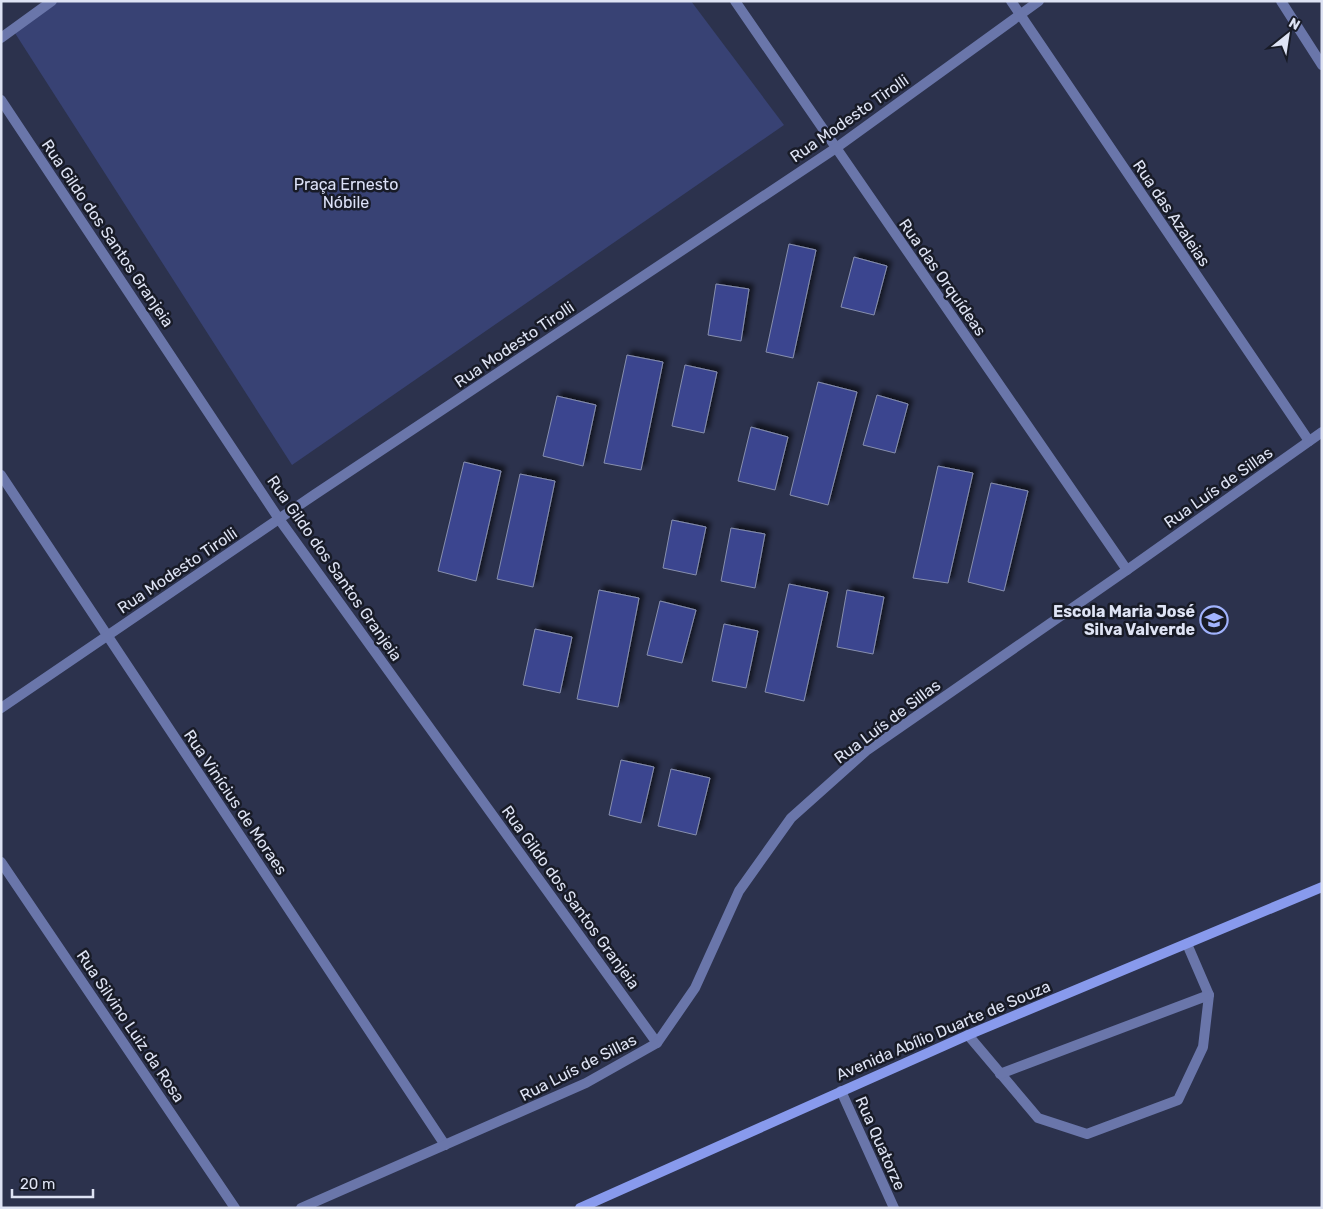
<svg xmlns="http://www.w3.org/2000/svg" width="1323" height="1209" font-family="Rubik,sans-serif">
<defs>
<filter id="shadow"><feDropShadow dx="4.5" dy="-4.5" stdDeviation="2.5" flood-color="#0009"/></filter>
</defs>
<rect width="100%" height="100%" fill="#2c324d"/>
<path fill="#384274" d="M52,1h639l93,124 -492,340 -279,-435z"/>
<g fill="#3a458f" stroke="#878fae" filter="url(#shadow)">
<path d="M789,244l27,6 -23,108 -27,-6z"/>
<path d="M854,257l33,9 -13,49 -33,-8z"/>
<path d="M716,284l33,5 -8,52 -33,-6z"/>
<path d="M627,355l36,7 -22,108 -37,-7z"/>
<path d="M685,365l32,7 -13,61 -32,-7z"/>
<path d="M818,382l39,10 -29,113 -38,-10z"/>
<path d="M877,395l31,9 -13,49 -32,-8z"/>
<path d="M557,396l39,9 -13,61 -40,-10z"/>
<path d="M751,427l37,10 -13,53 -37,-9z"/>
<path d="M464,462l37,9 -25,110 -38,-10z"/>
<path d="M938,466l35,7 -25,110 -35,-5z"/>
<path d="M520,474l35,7 -22,106 -36,-8z"/>
<path d="M991,483l37,8 -24,100 -36,-9z"/>
<path d="M672,520l34,7 -10,48 -33,-7z"/>
<path d="M731,528l34,6 -10,54 -34,-7z"/>
<path d="M789,584l39,8 -24,109 -39,-9z"/>
<path d="M599,590l40,8 -21,109 -41,-8z"/>
<path d="M847,590l37,7 -11,57 -36,-7z"/>
<path d="M660,601l36,9 -14,53 -35,-8z"/>
<path d="M724,624l34,7 -12,57 -34,-7z"/>
<path d="M535,629l37,8 -12,56 -37,-8z"/>
<path d="M621,760l33,7 -13,56 -32,-8z"/>
<path d="M671,769l39,9 -14,57 -38,-9z"/>
</g>
<g fill="none" stroke-linecap="round" stroke-linejoin="round">
<g stroke="#6a76aa" stroke-width="10">
<path d="M968,1035l70,83 49,16 91,-34 25,-53 6,-52 -22,-51"/>
<path d="M1000,1074l209,-79"/>
</g>
<g stroke="#6a76aa" stroke-width="10">
<path d="M735,1l392,569"/>
<path d="M1011,1l298,440"/>
<path d="M1281,1l41,64"/>
<path d="M1,38l51,-37"/>
<path d="M1,100l278,419 378,524"/>
<path d="M1,475l444,670"/>
<path d="M1,708l313,-213 522,-347 203,-147"/>
<path d="M1,862l234,346"/>
<path d="M841,1091l53,117"/>
<path d="M301,1208l285,-125 71,-40 38,-55 44,-97 52,-73 75,-67 261,-181 195,-138"/>
</g>
<path stroke="#889aed" stroke-width="10" d="M580,1208l388,-173 354,-148"/>
</g>
<defs>
<g id="school-ring" transform="scale(1.4375)"><circle r="9.5" fill="#181b27" stroke="#a1b3fd" stroke-width="1.5"/><path d="M0-5L7-2L0 1L-7-2ZM-4 1L0 2.5L4 1V4Q0 6-4 4Z" fill="#a1b3fd"/></g>
</defs>
<g fill-rule="evenodd">
<use href="#school-ring" x="1214" y="620"/>
</g>
<g text-anchor="middle" stroke-width="5" stroke-linejoin="round" paint-order="stroke">
<g font-size="16" fill="#dee3f4" stroke="#181b27">
<text transform="translate(849 118) rotate(-35)" y="6">Rua Modesto Tirolli</text>
<text transform="translate(1172 213) rotate(56)" y="6">Rua das Azaleias</text>
<text transform="translate(108 233) rotate(56)" y="6">Rua Gildo dos Santos Granjeia</text>
<text transform="translate(943 277) rotate(55)" y="6">Rua das Orquídeas</text>
<text transform="translate(514 344) rotate(-34)" y="6">Rua Modesto Tirolli</text>
<text transform="translate(1218 487) rotate(-35)" y="6">Rua Luís de Sillas</text>
<text transform="translate(335 568) rotate(55)" y="6">Rua Gildo dos Santos Granjeia</text>
<text transform="translate(177 570) rotate(-34)" y="6">Rua Modesto Tirolli</text>
<text transform="translate(887 721) rotate(-37)" y="6">Rua Luís de Sillas</text>
<text transform="translate(236 802) rotate(56)" y="6">Rua Vinícius de Moraes</text>
<text transform="translate(571 897) rotate(54)" y="6">Rua Gildo dos Santos Granjeia</text>
<text transform="translate(131 1026) rotate(56)" y="6">Rua Silvino Luiz da Rosa</text>
<text transform="translate(943 1030) rotate(-23)" y="6">Avenida Abílio Duarte de Souza</text>
<text transform="translate(578 1067) rotate(-27)" y="6">Rua Luís de Sillas</text>
<text transform="translate(881 1143) rotate(66)" y="6">Rua Quatorze</text>
</g>
<g font-size="16" fill="#dce1f7" stroke="#181b27">
<text x="346" y="190">Praça Ernesto<tspan x="346" dy="18">Nóbile</tspan></text>
</g>
<g font-size="16" font-weight="bold" fill="#dee3f4" stroke="#181b27" text-anchor="end">
<text x="1195" y="617">Escola Maria José<tspan x="1195" dy="18">Silva Valverde</tspan></text>
</g>
</g>
<rect width="1323" height="1209" fill="none" stroke="#dee3f4" stroke-width="5"/>
<g transform="translate(1288 35) rotate(30)" stroke="#181b27" stroke-width="4" paint-order="stroke">
<path d="M0-4L9 19L0 12L-9 19Z" fill="#dee3f4"/>
<text y="-8" font-size="14" font-weight="bold" text-anchor="middle" fill="#dee3f4">N</text>
</g>
<path d="M12 1189v8h81v-8" fill="none" stroke="#dee3f4" stroke-width="2.5"/>
<text x="20" y="1189" font-size="15" fill="#dee3f4" stroke="#181b27" stroke-width="4" paint-order="stroke">20 m</text>
</svg>
